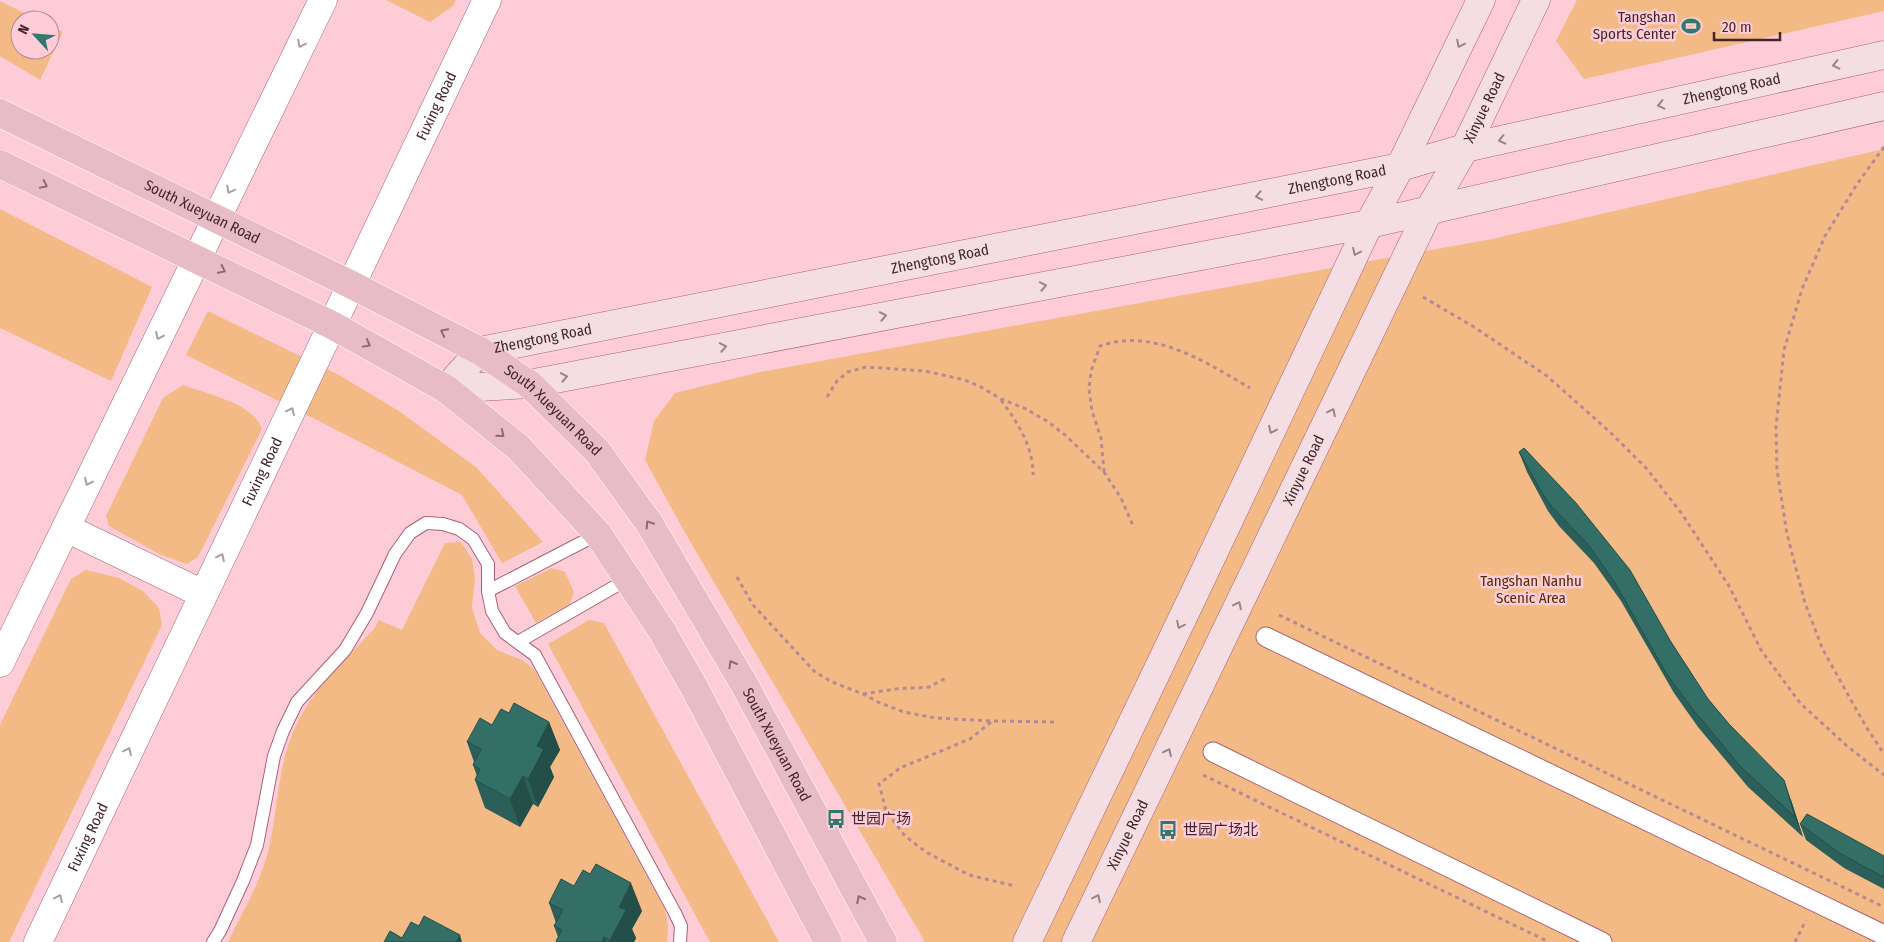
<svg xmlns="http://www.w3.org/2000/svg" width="1884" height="942" font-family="'Fira Sans Condensed','Noto Sans SC',sans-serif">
<rect width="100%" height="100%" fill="#feccd7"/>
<g fill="#f4ba85">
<path d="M386,0h70l-3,6 -23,16z"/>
<path d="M1577,0h307v11l-300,68 -28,-38z"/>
<path d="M0,1l38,19h-18v30h30v-24l13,6 -23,48 -40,-24z"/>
<path d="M1884,149v793h-959l-241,-411 -39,-71 9,-39 21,-28 85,-21 732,-133z"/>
<path d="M0,209l152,78 -41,94 -111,-53z"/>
<path d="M208,311l131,64 60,36 78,57 66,74 -41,21 -40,-68 -143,-74 -133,-66z"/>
<path d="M183,385c24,9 70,18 79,44l-64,128 -11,7 -26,-9 -52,-29 -3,-10 57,-118z"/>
<path d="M461,542l11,17 3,19 -3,30 8,25 17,17 25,10 12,9 131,241 3,16 -1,16h-439c14,-29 32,-59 40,-90 10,-41 9,-87 28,-126 17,-38 50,-67 78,-97l5,-9 23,10 43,-87z"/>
<path d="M552,568l13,4 9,20 -4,12 -34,19 -21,-37z"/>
<path d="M86,570l33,8 24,13 16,17 3,17 -153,317h-9v-217l71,-146z"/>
<path d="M589,620l15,3 175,319h-69l-162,-298z"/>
</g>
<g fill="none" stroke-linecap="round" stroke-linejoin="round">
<g stroke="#ab6175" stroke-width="14">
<g id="service">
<path d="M488,591l110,-57"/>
<path d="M518,642l110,-63"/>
<path d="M213,942l7,-11 23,-50 14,-36 17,-89 9,-25 14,-29 48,-52 22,-37 28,-59 15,-21 16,-10 17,1 16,5 14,10 15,25v27l4,20 13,22 30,22 140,258 6,13 -1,16"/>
</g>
</g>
<g stroke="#ab6175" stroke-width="21">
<g id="pedestrian">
<path d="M1266,637l618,298"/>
<path d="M1213,752l389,190"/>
</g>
</g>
<g stroke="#ab6175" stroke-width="29">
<g id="tertiary">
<path d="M66,528l137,66"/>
<path d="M0,663l323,-663"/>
<path id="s1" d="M38,942l449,-942"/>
</g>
</g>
<g stroke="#ab6175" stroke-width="29">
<g id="secondary">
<path id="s2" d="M446,389l34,-38 920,-184 65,-19 419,-93"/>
<path d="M446,389l83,-5 840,-160 515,-118"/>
<path d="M1027,942l168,-350 174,-368 31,-57 81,-167"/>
<path id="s3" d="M1076,942l353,-732 36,-62 71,-148"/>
</g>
</g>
<g stroke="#fff" stroke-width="29">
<g id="primary">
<path id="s4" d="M0,113l352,172 128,66 49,33 68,67 52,72 95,161 139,258"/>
<path d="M0,164l332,161 114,64 73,59 79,86 64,97 33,58 133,253"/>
</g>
</g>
<g stroke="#b58a94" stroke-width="3" stroke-dasharray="4 4" stroke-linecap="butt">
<path d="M1884,147l-27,37 -32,52 -23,53 -18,61 -8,77 1,43 10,64 18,69 18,47 42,75 19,29"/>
<path d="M1423,297l51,30 73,49 63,56 37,37 35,45 47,72 32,64 39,53 47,43 37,29"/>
<path d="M827,397l10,-16 11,-9 18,-5 59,4 40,9 16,7 20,12 23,9 23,13 18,14 39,37 17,26 13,30"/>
<path d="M1001,400c17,23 32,46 32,75"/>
<path d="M1104,472l-3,-34 -9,-27 -3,-22 2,-18 9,-25c52,-19 106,16 150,42"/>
<path d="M737,577l16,28 62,67 17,10 31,12 17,9 24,9 32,6 55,3 65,1"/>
<path d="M1279,615l605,292"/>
<path d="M863,694l33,-5 33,-2 19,-10"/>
<path d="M991,722l-21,17 -70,29 -21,16 7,27 19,25 21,16 43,23 46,11"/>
<path d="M1203,775l346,167"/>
<path d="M1795,942l11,-22"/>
</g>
<use href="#service" stroke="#fff" stroke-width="12"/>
<use href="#pedestrian" stroke="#fff" stroke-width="19"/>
<use href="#tertiary" stroke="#fff" stroke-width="28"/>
<use href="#secondary" stroke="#f4dde3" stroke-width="28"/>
<use href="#primary" stroke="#e8bcc7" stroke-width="28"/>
</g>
<g fill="#2c5f59">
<path d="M1519,452l152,190 37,57 83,101 12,37 -55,-50 -50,-60 -24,-34 -53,-92 -27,-38 -35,-37 -11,-15 -21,-39z"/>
<path d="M549,722l11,28 -10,17 4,10 -16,30 -5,-3 -13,23 -35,-19 -10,-28 2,-4 -4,-11 1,-3 -7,-20 25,-17z"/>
<path d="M1800,824l84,32v33l-40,-21 -38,-28z"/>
<path d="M574,886l68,25 -10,18 4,9 -2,4h-77l1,-5 -4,-11 2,-3 -7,-20z"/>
</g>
<g fill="#244e48">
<path d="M549,722l11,28 -10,17 4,10 -16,30 -10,-28 9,-33z"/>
<path d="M523,776l10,28 -13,23 -10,-28z"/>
<path d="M1784,780l7,20 12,37 -8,-20z"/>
<path d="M631,883l11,28 -10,18 4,9 -2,4h-23l-1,-2 9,-33z"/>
<path d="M460,935l2,7h-6z"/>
<path d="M604,937l2,5h-4z"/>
</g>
<g fill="#336f67" stroke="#244e48">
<path d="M1524,448l52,55 54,67 41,72 37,57 21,25 55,56 11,37 -54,-50 -50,-60 -25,-34 -52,-92 -27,-38 -36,-37 -10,-15 -22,-39z"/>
<path d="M514,703l35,19 -12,24 7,3 -16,30 -5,-3 -13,23 -35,-19 5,-11 -7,-4 8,-16 -14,-7 13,-24 12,7 9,-16 8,4z"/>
<path d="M1807,814l77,42v21l-21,-11 -25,-14 -38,-28z"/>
<path d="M596,864l35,19 -12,24 7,3 -16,30 -6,-3 -2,5h-45l-1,-1 6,-11 -8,-4 9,-16 -14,-7 12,-24 13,7 9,-16 7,4z"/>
<path d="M424,916l36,19 -4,7h-72l6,-11 12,7 9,-16 8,4z"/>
</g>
<defs><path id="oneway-chevron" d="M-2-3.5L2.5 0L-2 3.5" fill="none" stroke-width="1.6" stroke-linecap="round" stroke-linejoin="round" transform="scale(1.25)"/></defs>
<g stroke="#ab9da0">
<use href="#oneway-chevron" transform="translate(301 44) rotate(116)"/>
<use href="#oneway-chevron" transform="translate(230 190) rotate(116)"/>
<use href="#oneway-chevron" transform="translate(159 336) rotate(116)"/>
<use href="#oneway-chevron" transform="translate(291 411) rotate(-64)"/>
<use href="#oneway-chevron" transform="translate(88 482) rotate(116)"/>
<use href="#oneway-chevron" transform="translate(221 557) rotate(-64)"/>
<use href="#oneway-chevron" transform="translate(128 751) rotate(-65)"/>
<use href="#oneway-chevron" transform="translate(59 898) rotate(-65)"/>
</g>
<g stroke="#9c8188">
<use href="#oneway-chevron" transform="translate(1460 44) rotate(116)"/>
<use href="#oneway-chevron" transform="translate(1836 65) rotate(167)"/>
<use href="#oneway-chevron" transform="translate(1661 105) rotate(167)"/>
<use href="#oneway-chevron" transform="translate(1502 140) rotate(167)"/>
<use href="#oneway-chevron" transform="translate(1259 196) rotate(169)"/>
<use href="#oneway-chevron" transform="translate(1356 252) rotate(115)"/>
<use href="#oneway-chevron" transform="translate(1043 286) rotate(-11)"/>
<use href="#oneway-chevron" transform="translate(883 316) rotate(-11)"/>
<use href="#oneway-chevron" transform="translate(723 347) rotate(-11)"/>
<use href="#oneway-chevron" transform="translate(564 377) rotate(-11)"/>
<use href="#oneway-chevron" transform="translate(1332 412) rotate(-64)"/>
<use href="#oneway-chevron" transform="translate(1272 430) rotate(115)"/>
<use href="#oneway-chevron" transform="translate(1238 605) rotate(-64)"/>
<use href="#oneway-chevron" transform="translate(1180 625) rotate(116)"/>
<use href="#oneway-chevron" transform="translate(1168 752) rotate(-64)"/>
<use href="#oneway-chevron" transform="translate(1097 898) rotate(-64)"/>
</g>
<g stroke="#8e6972">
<use href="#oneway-chevron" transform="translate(44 185) rotate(26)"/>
<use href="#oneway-chevron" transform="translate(222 270) rotate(26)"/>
<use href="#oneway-chevron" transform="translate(444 332) rotate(-153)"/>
<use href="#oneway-chevron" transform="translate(367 344) rotate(29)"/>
<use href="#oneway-chevron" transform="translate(501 434) rotate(39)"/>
<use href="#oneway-chevron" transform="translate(649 524) rotate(-123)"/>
<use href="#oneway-chevron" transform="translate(732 664) rotate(-120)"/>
<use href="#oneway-chevron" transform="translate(860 899) rotate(-118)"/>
</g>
<defs>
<g id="stadium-bare" transform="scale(1.5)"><path d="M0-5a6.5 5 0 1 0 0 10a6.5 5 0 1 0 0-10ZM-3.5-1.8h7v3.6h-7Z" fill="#32786f" stroke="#feccd7" stroke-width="2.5" paint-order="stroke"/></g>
<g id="bus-bare" transform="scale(1.5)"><path d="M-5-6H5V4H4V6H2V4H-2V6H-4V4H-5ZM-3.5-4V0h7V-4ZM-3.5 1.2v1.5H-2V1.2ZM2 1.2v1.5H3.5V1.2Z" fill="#32786f" stroke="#feccd7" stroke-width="2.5" paint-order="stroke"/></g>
</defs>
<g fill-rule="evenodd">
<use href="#stadium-bare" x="1691" y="26"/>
<use href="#bus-bare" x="836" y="819"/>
<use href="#bus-bare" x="1168" y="830"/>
</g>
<g text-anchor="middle" stroke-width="5" stroke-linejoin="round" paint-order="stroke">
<g font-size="15" fill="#45252d" stroke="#feccd7" text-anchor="start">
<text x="1676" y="22" text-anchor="end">Tangshan<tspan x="1676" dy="17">Sports Center</tspan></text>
<text x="851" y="824">世园广场</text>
<text x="1183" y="835">世园广场北</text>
</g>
<g font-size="15" fill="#45252d" stroke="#feccd7">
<text dy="5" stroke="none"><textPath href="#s2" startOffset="1330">Zhengtong Road</textPath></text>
<text dy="5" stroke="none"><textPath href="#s1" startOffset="926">Fuxing Road</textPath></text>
<text dy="5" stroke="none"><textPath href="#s3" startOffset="929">Xinyue Road</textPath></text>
<text dy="5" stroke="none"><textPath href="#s2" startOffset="925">Zhengtong Road</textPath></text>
<text dy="5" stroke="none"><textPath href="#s4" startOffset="225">South Xueyuan Road</textPath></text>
<text dy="5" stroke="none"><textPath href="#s2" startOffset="520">Zhengtong Road</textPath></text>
<text dy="5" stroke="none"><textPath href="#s2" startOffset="115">Zhengtong Road</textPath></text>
<text dy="5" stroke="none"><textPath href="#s4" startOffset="630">South Xueyuan Road</textPath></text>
<text dy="5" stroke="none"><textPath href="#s3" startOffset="524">Xinyue Road</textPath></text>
<text dy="5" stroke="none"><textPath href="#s1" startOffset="521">Fuxing Road</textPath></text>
<text dy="5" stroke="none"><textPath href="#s4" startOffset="1035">South Xueyuan Road</textPath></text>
<text dy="5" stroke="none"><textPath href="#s3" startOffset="119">Xinyue Road</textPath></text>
<text dy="5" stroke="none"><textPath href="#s1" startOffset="116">Fuxing Road</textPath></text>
</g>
<g font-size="15" fill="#532e01" stroke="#feccd7">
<text x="1531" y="586">Tangshan Nanhu<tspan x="1531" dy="17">Scenic Area</tspan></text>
</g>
</g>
<g transform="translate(35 35) rotate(296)"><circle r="24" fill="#feccd7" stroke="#b48993"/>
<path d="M0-4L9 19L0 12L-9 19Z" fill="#32786f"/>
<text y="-8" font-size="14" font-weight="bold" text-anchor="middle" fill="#45252d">N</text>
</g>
<path d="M1714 32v8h66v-8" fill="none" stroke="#45252d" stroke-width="2.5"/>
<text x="1722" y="32" font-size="15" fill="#45252d" stroke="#feccd7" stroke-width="4" paint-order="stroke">20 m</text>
</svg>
